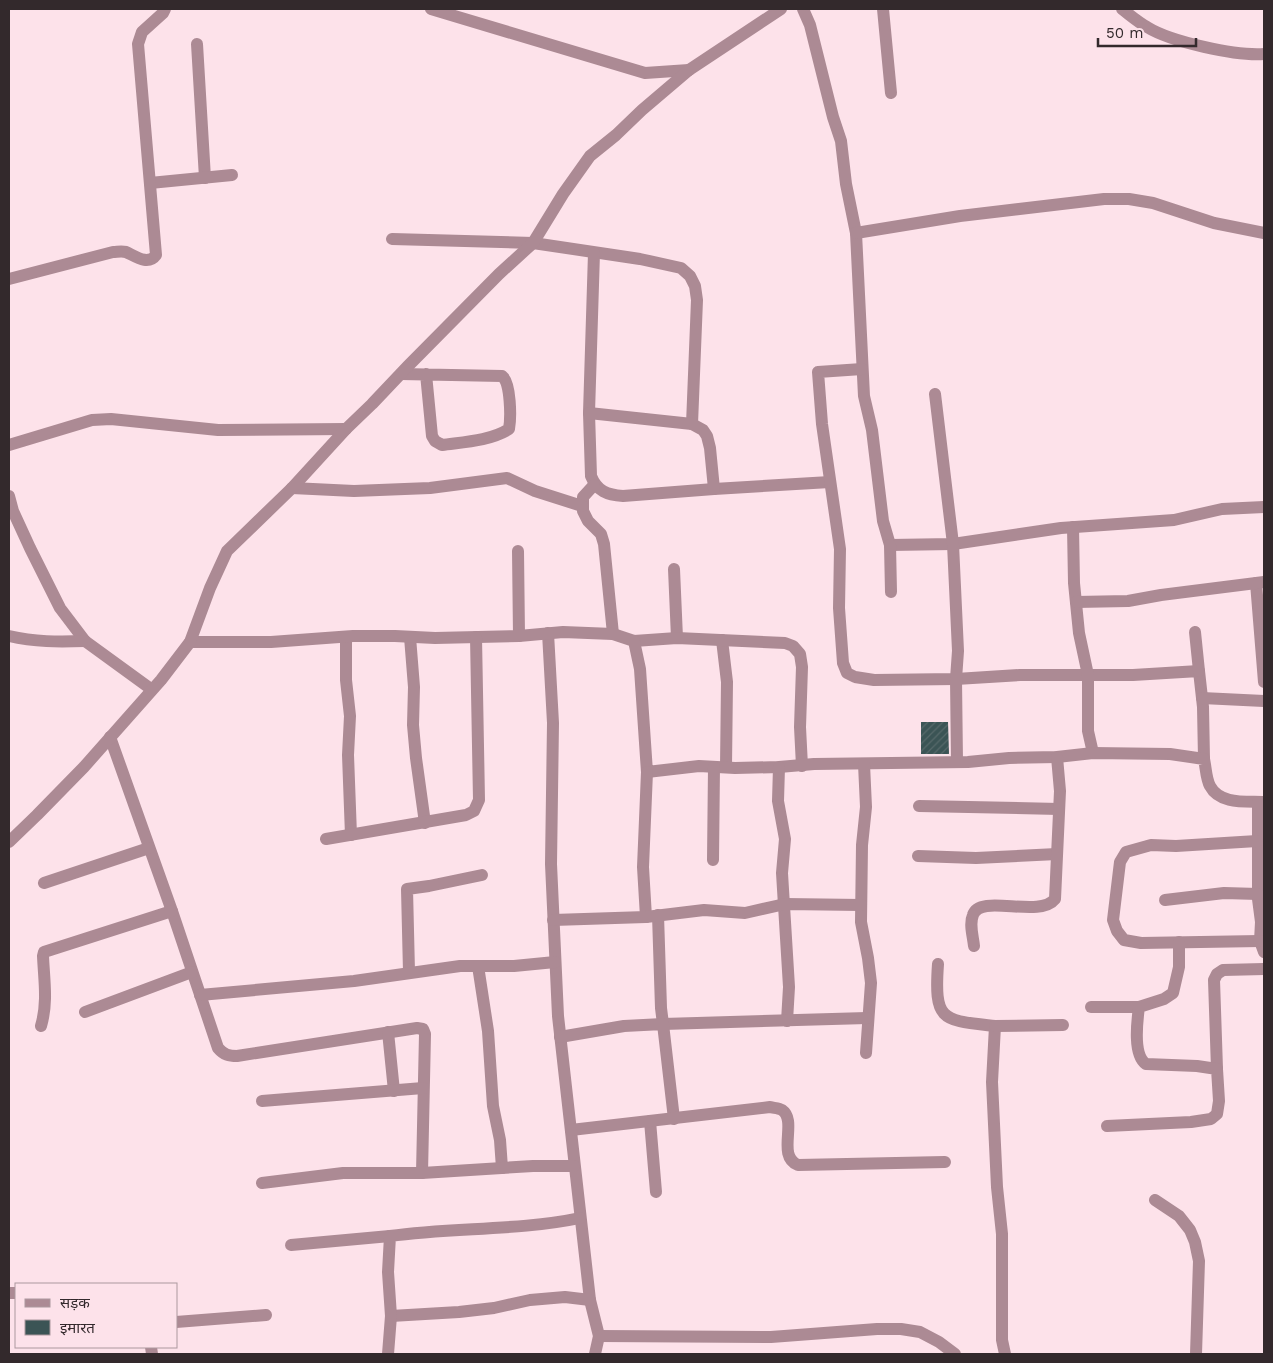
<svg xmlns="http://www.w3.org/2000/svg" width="1273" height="1363" font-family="'Work Sans','Noto Sans Devanagari',sans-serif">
<defs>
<pattern id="building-hatch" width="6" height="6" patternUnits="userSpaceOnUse" patternTransform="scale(1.25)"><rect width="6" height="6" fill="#3b5455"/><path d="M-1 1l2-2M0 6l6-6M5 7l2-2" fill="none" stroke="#56696a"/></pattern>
</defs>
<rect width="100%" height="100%" fill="#fde2ea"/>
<path fill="url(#building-hatch)" d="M921,722h27l1,32h-28z"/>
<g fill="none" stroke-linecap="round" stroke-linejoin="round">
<g stroke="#ac8a94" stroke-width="12">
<path d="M431,9l214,64 44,-3"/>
<path d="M803,9l7,16 23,92 8,24 5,43 10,49 8,163 8,34 11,91 7,24 63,-1 108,-16 113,-8 48,-11 42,-2"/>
<path d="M883,9l8,84"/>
<path d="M1122,9c8,6 16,13 25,18 24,15 89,29 117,27"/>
<path d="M197,44l8,134"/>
<path d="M150,183l82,-8"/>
<path d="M856,233l104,-17 144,-17h25l24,4 61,20 50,10"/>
<path d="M392,239l141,4 107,16 41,9 9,8 5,10 2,14 -5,124"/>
<path d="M594,253l-5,160 2,63c6,15 16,19 32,20l91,-7 116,-7"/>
<path d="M9,279l104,-27c4,0 8,-1 13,0 9,4 22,14 30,3l-18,-211 4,-12 21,-19 2,-4"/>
<path d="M862,369l-44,3 4,52 18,125 -1,59 4,55 4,10 8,4 19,3 82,-1 64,-4h113l66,-4 4,36 1,52"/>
<path d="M401,374l101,2c9,7 9,42 7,53 -19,12 -46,13 -67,16l-7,-4 -3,-5 -6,-62"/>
<path d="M935,394l18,150 5,107 -2,28 1,83"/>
<path d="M589,413l103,11 11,6 4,6 3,12 4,41"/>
<path d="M9,445l83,-25 19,-1 107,11 128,-1"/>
<path d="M594,485l-11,12v14l5,10 13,13 3,10 9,90"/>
<path d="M292,488l62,3 76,-3 77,-10 28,13 47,15"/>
<path d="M9,496l4,15 17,37 30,60 25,33 66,48"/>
<path d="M1073,527l1,56 5,50 9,42v56l5,22"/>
<path d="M890,545l1,47"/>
<path d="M518,551l1,85"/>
<path d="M674,569l3,69"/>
<path d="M1256,583l8,99"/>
<path d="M1076,602l52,-1 33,-6 103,-13"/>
<path d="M1195,632l4,39"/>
<path d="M548,633l5,90 -2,141 7,152 32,284 9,36 -4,18"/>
<path d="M9,636c26,6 49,6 76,5"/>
<path d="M346,637v43l4,36 -2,39 3,80"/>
<path d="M410,637l4,50 -1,38 3,33 9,65"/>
<path d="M722,640l5,42 -1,85"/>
<path d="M634,641l43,-3 108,5 8,3 7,8 2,13 -2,60 2,39"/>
<path d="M190,642h81l82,-6h42l40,2 84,-2 44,-4 50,2 21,7 6,28 7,103 52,-6 36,2 44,-1 35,-3 154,-2 41,-4 48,-1 36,-4 77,1 34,5c2,9 2,20 6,27 10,19 37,15 54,16"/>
<path d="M1202,698l62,3"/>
<path d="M110,737l62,174 46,137c6,7 11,8 19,8l180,-28 6,1 2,5 -3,139"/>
<path d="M864,764l2,43 -4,38 -1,77 7,36 3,25 -5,70"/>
<path d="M779,767l-1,34 7,38 -3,34 7,114 -2,34"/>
<path d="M1258,802v97l3,23 -1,19 4,11"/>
<path d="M919,806l140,3"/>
<path d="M326,839l140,-24 8,-4 5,-11 -3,-163"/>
<path d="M1257,841l-81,5 -25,-1 -25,7 -6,10 -7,58 4,11 7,9 17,3 119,-2"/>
<path d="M9,842l28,-27 47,-48 77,-87 29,-38 20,-54 17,-37 65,-63 54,-59 26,-25 36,-38 91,-92 34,-31 30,-49 27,-38 26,-21 26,-25 47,-40 92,-61"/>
<path d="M918,856l58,2 81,-4"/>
<path d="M713,860l1,-93"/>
<path d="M44,883l105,-35"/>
<path d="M1165,900l59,-7 34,1"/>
<path d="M658,915l3,93 2,16 204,-6"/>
<path d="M646,917l-3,-50 4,-95"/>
<path d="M553,920l93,-3 58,-7 41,3 40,-9 76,1"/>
<path d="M974,946c-1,-10 -5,-22 -1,-31 7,-22 66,4 82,-16l5,-108 -3,-34"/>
<path d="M938,964c-4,58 4,56 57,62l-3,56 5,105 5,47v106l3,14"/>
<path d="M478,966l10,65 5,75 7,34 2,28"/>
<path d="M409,972l-2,-83 22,-3 53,-11"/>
<path d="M200,995l154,-14 106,-15h54l41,-4"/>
<path d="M1091,1007h48"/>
<path d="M85,1012l107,-40"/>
<path d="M41,1026c7,-24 3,-46 2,-70l1,-4 128,-41"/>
<path d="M995,1026l68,-1"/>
<path d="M388,1032l6,59"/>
<path d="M560,1037l64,-11 39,-2 11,95"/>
<path d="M1217,1069l-3,-89 3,-6 6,-4 41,-1"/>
<path d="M262,1101l161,-13"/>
<path d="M650,1121l6,71"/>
<path d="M1107,1126l84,-4 20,-3 6,-5 2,-13 -2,-32 -20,-3 -51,-2c-13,-9 -9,-42 -7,-57l25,-8 9,-6 6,-26v-25"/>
<path d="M571,1130l199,-23c3,1 9,1 12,3 16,11 -6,46 16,55l147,-3"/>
<path d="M262,1183l81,-10h79l111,-7h41"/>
<path d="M1155,1200l24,16 11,14 5,12 4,19 -3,93"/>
<path d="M291,1245l99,-9"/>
<path d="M9,1293h7"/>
<path d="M391,1316l68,-4 35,-4 36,-8 35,-3 25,3"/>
<path d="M176,1322l90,-7"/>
<path d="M599,1336l172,1 106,-8h24l19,3 19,10 16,12"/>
<path d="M151,1347l1,7"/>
<path d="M388,1354l3,-38 -3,-44 2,-36c63,-9 128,-5 190,-18"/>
</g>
</g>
<rect width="1273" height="1363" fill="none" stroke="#33292c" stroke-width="20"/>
<rect x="15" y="1283" width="162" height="65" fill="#fde2ea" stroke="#ac989e"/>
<rect x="25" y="1299" width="25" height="8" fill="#ac8a94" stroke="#ac989e"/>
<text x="60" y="1308" font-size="15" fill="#33292c">सड़क</text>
<rect x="25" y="1320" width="25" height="15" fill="#3b5455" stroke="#ac989e"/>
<text x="60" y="1333" font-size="15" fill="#33292c">इमारत</text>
<path d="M1098 38v8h98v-8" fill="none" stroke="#33292c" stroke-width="2.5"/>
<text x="1106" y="38" font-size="15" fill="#33292c" stroke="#fde2ea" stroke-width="4" paint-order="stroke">50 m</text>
</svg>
